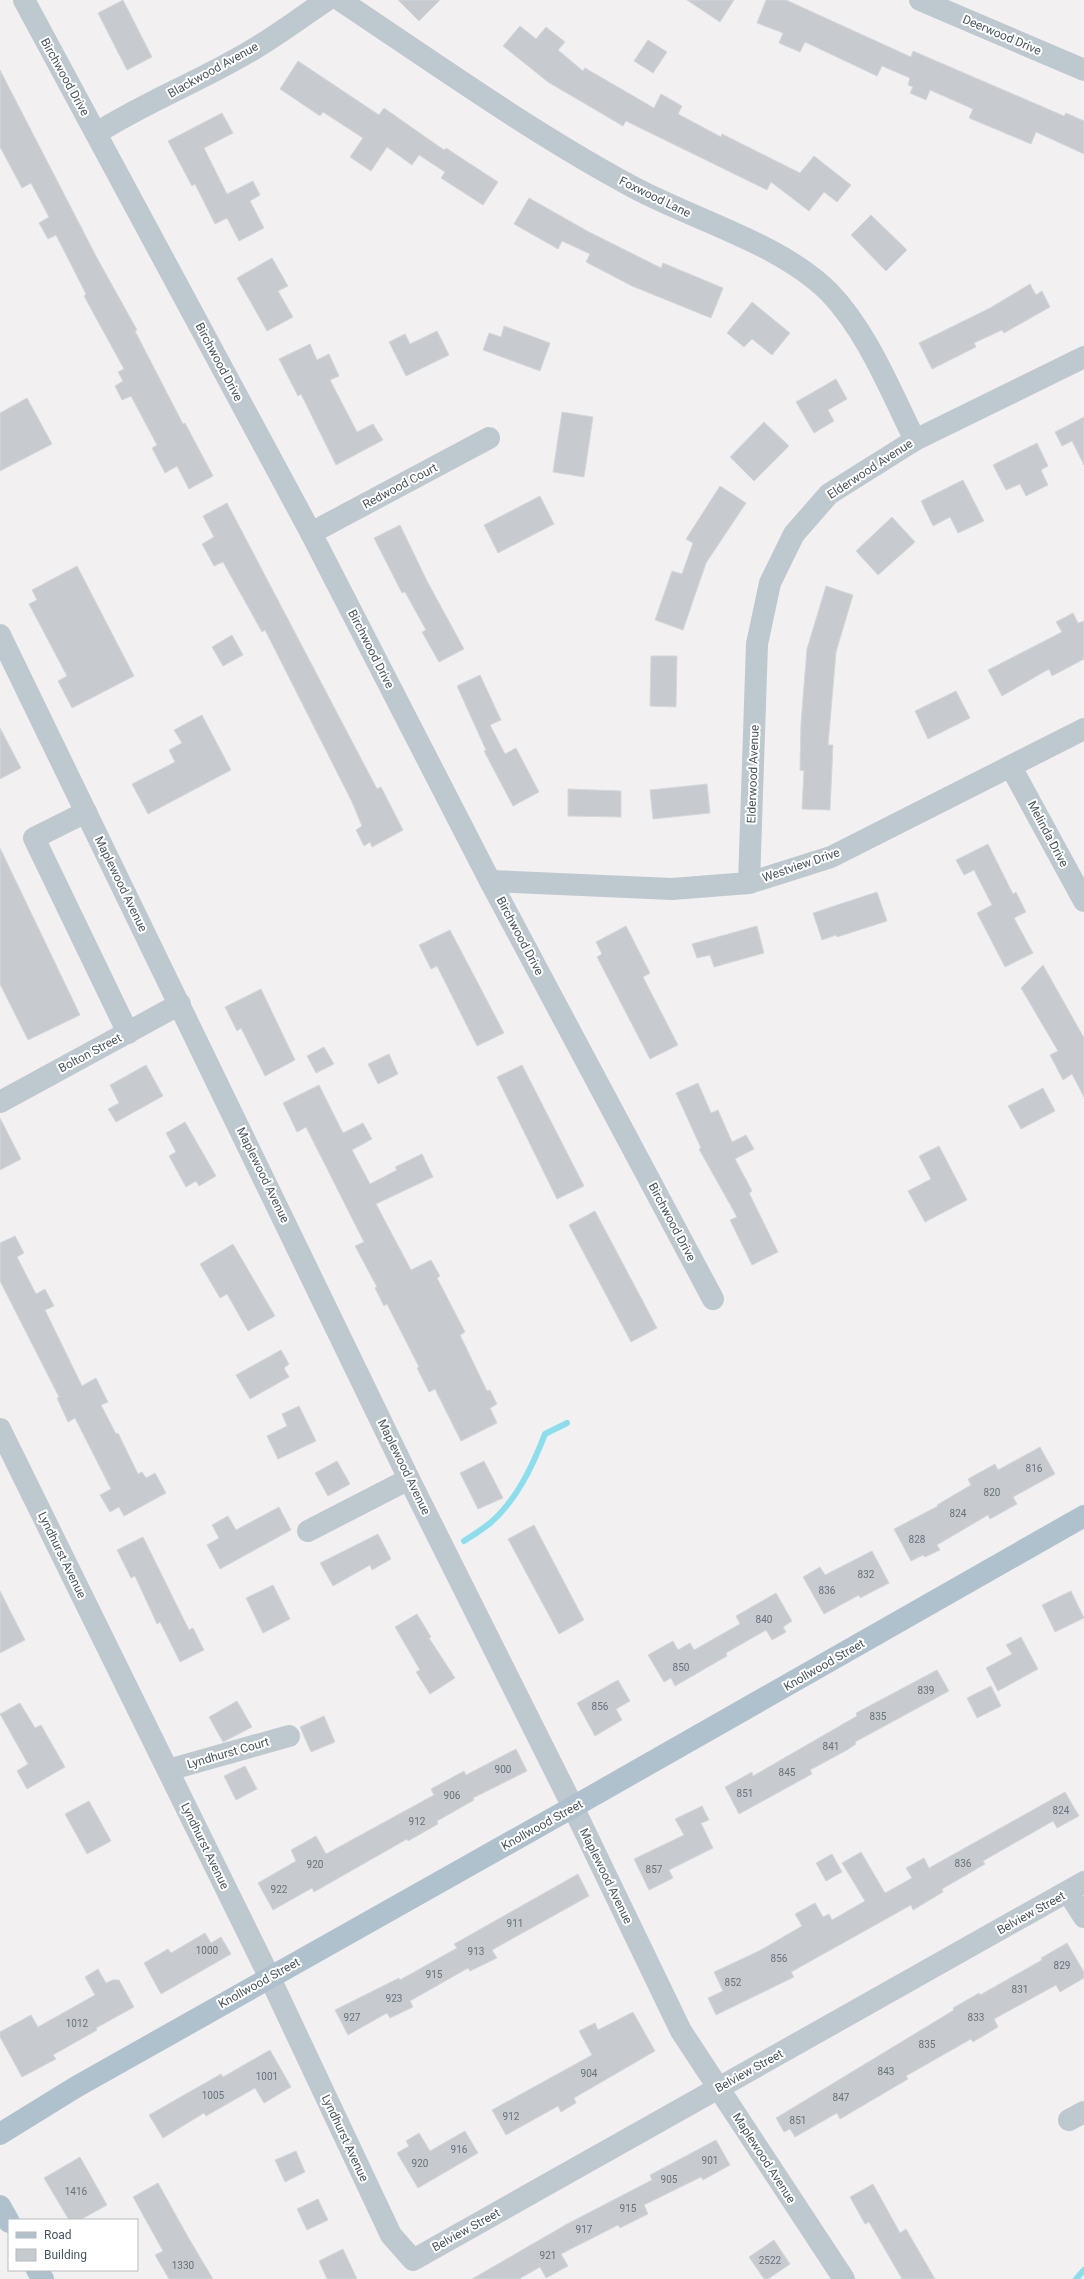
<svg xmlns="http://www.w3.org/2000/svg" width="1084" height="2279" font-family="Roboto,sans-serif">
<rect width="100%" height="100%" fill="#f2f0f0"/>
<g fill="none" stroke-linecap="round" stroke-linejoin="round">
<g stroke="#8cdeec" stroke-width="6">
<path d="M464,1541c8,-5 17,-11 25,-17 27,-22 44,-59 56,-90l22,-11"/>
<path d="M1076,2279l8,-9"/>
</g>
</g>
<g fill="#c7cbcf" stroke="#d4d7db">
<path d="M123,0l29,57 -25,13 -29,-57z"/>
<path d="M398,0h42l-21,21z"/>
<path d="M687,0h47l-14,22z"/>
<path d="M766,0h20l125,57 2,-6 151,65 2,-3 18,8v33l-48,-22 -5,12 -62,-26 4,-9 -43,-19 -4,10 -16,-7 3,-6 -5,-2 2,-7 -28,-12 -5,10 -72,-34 -5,10 -21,-9 4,-10 -26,-10z"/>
<path d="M520,26l16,13 10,-12 19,15 -7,8 25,21 2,-3 69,40 7,-14 21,12 -4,8 43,23 1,-3 78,39 14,-17 37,29 -14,17 -13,-10 -15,19 -38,-29 -4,8 -141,-69 -3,5 -75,-44 -45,-36z"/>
<path d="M648,40l19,12 -14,21 -19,-12z"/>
<path d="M298,61l81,54 5,-7 60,42 2,-2 52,34 -15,23 -42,-27 4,-6 -26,-17 -7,10 -25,-18 -16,24 -21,-14 13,-19 -40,-26 -3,4 -40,-27z"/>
<path d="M0,70l97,188 40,72 -2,1 48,93 2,-1 28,53 -24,13 -12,-23 -12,7 -13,-25 5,-3 -26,-49 -9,4 -7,-14 8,-5 -5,-9 6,-3 -40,-73 2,-2 -30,-59 -8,4 -9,-16 10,-6 -18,-34 -9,5 -22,-41z"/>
<path d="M222,113l11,20 -29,15 23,46 26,-13 7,14 -10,6 14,27 -25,13 -12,-23 -12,6 -20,-40 -3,2 -24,-45z"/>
<path d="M529,198l60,34 72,36 2,-5 60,25 -12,30 -79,-32 -46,-24 4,-8 -28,-13 -4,8 -44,-25z"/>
<path d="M871,215l36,35 -21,21 -35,-36z"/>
<path d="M272,258l16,28 -10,5 15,26 -26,14 -30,-53z"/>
<path d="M1030,284l6,11 6,-4 8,16 -46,26 -2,-3 -28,13 2,4 -44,22 -13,-26 71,-35z"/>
<path d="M752,302l38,31 -18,22 -20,-16 -8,8 -17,-14z"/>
<path d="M504,326l46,17 -10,28 -57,-21 6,-17 12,4z"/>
<path d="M437,331l12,24 -43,21 -17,-34 16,-8 5,10z"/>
<path d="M310,344l7,16 12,-6 10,22 -9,4 27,52 16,-8 10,16 -47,25 -35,-71 -3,2 -19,-37z"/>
<path d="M836,379l11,20 -19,11 6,11 -20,12 -18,-31z"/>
<path d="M27,398l25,46 -52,27v-58z"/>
<path d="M562,412l31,5 -9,60 -31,-5z"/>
<path d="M1084,417v48l-12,-24 -10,5 -7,-14z"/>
<path d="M764,422l25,24 -35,35 -24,-24z"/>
<path d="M1037,443l11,23 -7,4 7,15 -22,11 -6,-12 -14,6 -13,-25z"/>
<path d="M963,480l21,41 -26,12 -8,-16 -17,9 -12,-25z"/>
<path d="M720,486l26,17 -40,60 -23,67 -28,-10 17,-49 10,3 11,-31 -7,-4z"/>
<path d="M540,496l14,28 -56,29 -14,-28z"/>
<path d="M227,503l150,286 4,-2 22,43 -31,17 -2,-5 -6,4 -8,-16 6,-4 -10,-24 -87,-172 -3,2 -39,-70 -9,4 -12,-22 12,-7 -11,-21z"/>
<path d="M892,517l23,25 -37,33 -22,-24z"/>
<path d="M400,525l27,56 37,68 -25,13 -17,-30 4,-2 -21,-38 -3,1 -28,-55z"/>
<path d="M77,566l57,110 -62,32 -14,-27 9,-5 -38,-72 8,-4 -5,-10z"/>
<path d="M826,586l27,9 -17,57 -8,93h5l-3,65 -28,-1 2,-38 -4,-1 1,-47 6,-74z"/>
<path d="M1073,613l5,10 6,-2v38l-32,17 -3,-7 -47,27 -14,-26 74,-38 -6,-10z"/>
<path d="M232,635l11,20 -20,11 -11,-19z"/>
<path d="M651,656h26l-1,51 -26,-1z"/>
<path d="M480,675l21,45 -11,5 15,29 11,-6 23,44 -26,14 -29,-55 2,-1 -29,-64z"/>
<path d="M956,691l14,27 -42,21 -13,-28z"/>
<path d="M202,715l29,55 -83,44 -16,-30 43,-22 -6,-12 13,-7 -8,-13z"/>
<path d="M0,728l21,40 -21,11z"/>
<path d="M707,784l3,29 -57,6 -3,-29z"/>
<path d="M568,789l53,2v26l-53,-1z"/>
<path d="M988,844l25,50 3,-2 10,20 -12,6 19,35 -28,14 -28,-54 15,-8 -18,-35 -10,5 -8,-15z"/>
<path d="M0,848l80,167 -52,25 -28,-56z"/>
<path d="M877,892l10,29 -50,16 -1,-2 -14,5 -9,-27z"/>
<path d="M626,926l24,47 -7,4 35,68 -28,14 -53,-102 5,-3 -6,-12z"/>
<path d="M757,926l7,27 -50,14 -4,-12 -13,3 -5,-14z"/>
<path d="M450,930l54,103 -27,13 -40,-80 -6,3 -12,-24z"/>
<path d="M1043,965l41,73v59l-12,-23 -9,6 -13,-25 8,-4 -37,-63z"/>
<path d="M261,989l34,71 -30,16 -24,-48 -4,3 -12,-24z"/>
<path d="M324,1047l10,17 -18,9 -9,-17z"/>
<path d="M389,1054l9,20 -20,10 -10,-20z"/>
<path d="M146,1065l17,31 -47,26 -8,-13 11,-6 -9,-18z"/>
<path d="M522,1065l62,121 -27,13 -60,-122z"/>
<path d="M698,1083l13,30 7,-3 14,32 14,-7 8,14 -19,10 17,32 -3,2 29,59 -26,13 -22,-45 7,-3 -38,-68 2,-1 -25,-55z"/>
<path d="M319,1085l24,48 20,-10 9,16 -20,11 18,34 27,-14 -2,-3 27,-13 11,23 -57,27 35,66 20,-10 9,16 -3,2 28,54 -5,3 27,56 3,-1 7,14 -7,4 7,15 -36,18 -26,-52 -6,3 -12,-24 2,-1 -32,-63 -3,2 -9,-18 2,-1 -22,-41 9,-4 -58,-115 -9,5 -14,-29z"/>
<path d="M1043,1088l12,23 -34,18 -13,-23z"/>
<path d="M0,1118l21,41 -21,11z"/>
<path d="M185,1122l31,54 -17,10 -3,-5 -10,6 -17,-31 7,-4 -10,-19z"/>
<path d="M939,1146l28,54 -42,22 -17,-31 23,-12 -12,-23z"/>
<path d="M595,1211l62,117 -26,14 -62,-117z"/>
<path d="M15,1236l9,17 -7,4 19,37 9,-5 9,17 -9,4 37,76 14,-8 12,24 -7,3 15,29 2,-1 20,41 4,-2 4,6 9,-5 11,20 -42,23 -5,-9 -9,5 -10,-17 11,-6 -36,-71 -7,4 -11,-24 2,-1 -59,-116v-38z"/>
<path d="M233,1244l42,72 -27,15 -21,-37 -7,4 -20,-34z"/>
<path d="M281,1350l8,14 -5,4 5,9 -39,22 -14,-24z"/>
<path d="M299,1406l17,35 -38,18 -11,-23 20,-10 -5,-12z"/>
<path d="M1040,1447l15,27 -42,23 4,7 -27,15 -2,-4 -51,30 3,5 -15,7 -2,-2 -12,6 -17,-32 44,-23 -1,-1 34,-20 -3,-6 27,-15 3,6z"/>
<path d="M337,1461l13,23 -22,12 -13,-23z"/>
<path d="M484,1461l19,37 -25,11 -18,-36z"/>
<path d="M279,1507l12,23 -71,39 -13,-24 12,-7 -7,-13 16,-9 8,14z"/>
<path d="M534,1525l50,95 -25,14 -51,-95z"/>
<path d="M378,1534l13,25 -19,11 -2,-5 -37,21 -13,-23z"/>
<path d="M143,1537l46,93 4,-2 11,22 -24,12 -20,-40 -3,2 -22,-48 -4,2 -14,-28z"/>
<path d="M872,1551l17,32 -29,15 -1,-3 -35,19 -21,-37 17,-10 5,8z"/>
<path d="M273,1585l17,34 -27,14 -17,-35z"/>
<path d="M0,1591l25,49 -25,13z"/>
<path d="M1071,1591l13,27 -29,14 -13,-27z"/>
<path d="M776,1593l16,28 -9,6 3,5 -14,8 -6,-10 -40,23 1,3 -52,30 -4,-8 -7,4 -16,-27 25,-14 5,9 12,-7 4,7 46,-26 -4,-8z"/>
<path d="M417,1614l14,23 -2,1 26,40 -25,16 -14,-22 4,-2 -25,-43z"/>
<path d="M1021,1637l17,32 -40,22 -12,-23 26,-14 -6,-9z"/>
<path d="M937,1670l12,21 -94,51 1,2 -9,6 -37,20 2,4 -73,40 -14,-27 27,-15 1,4 104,-60 -1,-3z"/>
<path d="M618,1680l12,21 -14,8 6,11 -27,16 -18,-33z"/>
<path d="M991,1686l10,20 -24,12 -10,-20z"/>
<path d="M237,1701l15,26 -29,15 -14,-25z"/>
<path d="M20,1703l15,25 6,-3 24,42 -38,22 -10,-18 11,-7 -28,-50z"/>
<path d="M324,1716l11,26 -24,10 -11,-25z"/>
<path d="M516,1749l11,22 -54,27 1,2 -37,21 1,3 -30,17 -1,-2 -93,53 -2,-4 -39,22 -15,-27 38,-22 -5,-11 25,-14 10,18 108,-59 -3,-6 33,-18 2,4z"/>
<path d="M245,1766l12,23 -21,11 -12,-24z"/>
<path d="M1065,1792l14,24 -22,12 -4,-7 -70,40 2,3 -43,25 1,3 -30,18 -2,-5 -120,67 3,5 -78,38 -8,-17 15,-7 -9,-19 45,-21 43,-25 -7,-12 20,-11 8,14 6,-3 3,6 33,-19 -23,-38 19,-11 24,41 27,-15 -6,-10 18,-10 5,10z"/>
<path d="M89,1801l22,40 -24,13 -22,-40z"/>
<path d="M702,1806l7,14 -8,3 12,25 -44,22 4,8 -24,12 -15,-31 50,-24 -9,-16z"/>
<path d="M832,1854l10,18 -16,9 -10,-18z"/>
<path d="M578,1874l11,22 -97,54 5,8 -27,13 -2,-3 -58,33 3,6 -23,11 -3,-5 -39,22 -13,-25 64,-32 1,2 57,-32 -3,-4z"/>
<path d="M205,1933l6,10 10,-6 10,17 -70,40 -17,-31 24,-14 3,4z"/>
<path d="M1067,1943l17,29v6l-24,14 -4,-7 -62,34 4,8 -25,15 -2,-3 -65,37 2,3 -68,40 -3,-6 -42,24 -5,-8 -6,3 -8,-14 178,-108 -1,-2 26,-15 1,2 62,-35 -1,-2z"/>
<path d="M98,1969l8,14 7,-3h6l15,27 -38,21 1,2 -44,25 3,4 -34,18 -22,-40v-5l31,-17 7,12 57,-32 -10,-18z"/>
<path d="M633,2012l22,39 -81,47 2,5 -15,9 -3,-6 -52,29 -14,-25 100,-55 -13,-24 16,-8 3,7z"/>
<path d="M270,2050l21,37 -27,16 -9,-15 -49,28 -2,-3 -41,25 -14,-23 72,-41 2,3z"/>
<path d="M465,2131l13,22 -60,35 -21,-35 12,-7 -3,-5 13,-8 11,18z"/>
<path d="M716,2140l14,25 -27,15 -2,-3 -57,28 4,9 -28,14 -2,-3 -57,29 7,12 -22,12 -6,-11 -21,12h-47l95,-55 85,-44 -2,-5z"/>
<path d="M296,2151l9,21 -20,10 -10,-22z"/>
<path d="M80,2157l27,48 -27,15h-11l-25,-42z"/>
<path d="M158,2183l30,54 25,42h-44l-14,-24 8,-4 -30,-54z"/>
<path d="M873,2184l27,49 6,-4 29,50h-33l-33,-57 -4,2 -15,-27z"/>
<path d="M318,2199l10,21 -21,10 -10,-21z"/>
<path d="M774,2240l16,24 -22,15h-4l-15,-22z"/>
<path d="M343,2249l14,30h-30l-8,-18z"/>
</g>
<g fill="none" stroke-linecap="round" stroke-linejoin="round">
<g stroke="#bec8cf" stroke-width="22">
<path d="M24,0l287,533 179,348 223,418"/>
<path d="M340,0c96,64 191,132 293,187 61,33 147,56 196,105 38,39 62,100 86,148"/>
<path d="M920,0l164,70"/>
<path d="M97,133c45,-29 96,-49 143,-76 30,-16 58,-38 87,-57"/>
<path d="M311,533l178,-95"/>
<path d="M0,635l409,844 164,328 108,224 163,248"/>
<path d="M1011,767l73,134"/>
<path d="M86,812l-52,26 94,195"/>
<path d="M490,881l182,8 77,-6 82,-26 253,-128"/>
<path d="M749,883l8,-239 13,-61 24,-49 35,-40 86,-54 169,-83"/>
<path d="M0,1102l180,-98"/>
<path d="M0,1429l270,549 121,257 22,25 671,-378"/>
<path d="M308,1531l101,-52"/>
<path d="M168,1770l121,-34"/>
<path d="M1068,1892l16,25"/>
<path d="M1069,2120l15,-8"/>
</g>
<g stroke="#b0c1ce" stroke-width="22">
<path d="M0,2134l76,-47 497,-280 511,-291"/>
<path d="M0,2206l9,16"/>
<path d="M37,2270l6,9"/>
</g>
</g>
<g text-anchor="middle" stroke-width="4" stroke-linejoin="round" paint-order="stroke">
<g font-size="10" fill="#68727a">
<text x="1034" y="1472">816</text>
<text x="992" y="1496">820</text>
<text x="958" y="1517">824</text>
<text x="917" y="1543">828</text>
<text x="866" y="1578">832</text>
<text x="827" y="1594">836</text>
<text x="764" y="1623">840</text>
<text x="681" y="1671">850</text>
<text x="926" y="1694">839</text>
<text x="600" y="1710">856</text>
<text x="878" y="1720">835</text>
<text x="831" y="1750">841</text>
<text x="503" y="1773">900</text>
<text x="787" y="1776">845</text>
<text x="745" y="1797">851</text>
<text x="452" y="1799">906</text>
<text x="1061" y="1814">824</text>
<text x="417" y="1825">912</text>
<text x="963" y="1867">836</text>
<text x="315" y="1868">920</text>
<text x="654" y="1873">857</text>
<text x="279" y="1893">922</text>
<text x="515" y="1927">911</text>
<text x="207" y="1954">1000</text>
<text x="476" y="1955">913</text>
<text x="779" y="1962">856</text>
<text x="1062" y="1969">829</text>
<text x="434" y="1978">915</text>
<text x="733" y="1986">852</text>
<text x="1020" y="1993">831</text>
<text x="394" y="2002">923</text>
<text x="352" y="2021">927</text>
<text x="976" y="2021">833</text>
<text x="77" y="2027">1012</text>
<text x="927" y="2048">835</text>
<text x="886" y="2075">843</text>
<text x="589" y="2077">904</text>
<text x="267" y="2080">1001</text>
<text x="213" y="2099">1005</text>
<text x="841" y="2101">847</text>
<text x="511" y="2120">912</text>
<text x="798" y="2124">851</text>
<text x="459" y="2153">916</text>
<text x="710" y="2164">901</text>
<text x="420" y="2167">920</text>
<text x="669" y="2183">905</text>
<text x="76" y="2195">1416</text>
<text x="628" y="2212">915</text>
<text x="584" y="2233">917</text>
<text x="548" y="2259">921</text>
<text x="770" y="2264">2522</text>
<text x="183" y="2269">1330</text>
</g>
<g font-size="12" fill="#48555d" stroke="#fff">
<text transform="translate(1002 35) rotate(23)" y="4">Deerwood Drive</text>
<text transform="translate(213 70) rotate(-29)" y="4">Blackwood Avenue</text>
<text transform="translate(65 77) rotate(61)" y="4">Birchwood Drive</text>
<text transform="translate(655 197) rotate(26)" y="4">Foxwood Lane</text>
<text transform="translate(219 362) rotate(62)" y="4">Birchwood Drive</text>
<text transform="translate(870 469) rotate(-33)" y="4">Elderwood Avenue</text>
<text transform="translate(400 486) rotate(-28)" y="4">Redwood Court</text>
<text transform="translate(371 649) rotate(63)" y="4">Birchwood Drive</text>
<text transform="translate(753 774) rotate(-88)" y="4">Elderwood Avenue</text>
<text transform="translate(1048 834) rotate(62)" y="4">Melinda Drive</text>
<text transform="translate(801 865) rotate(-19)" y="4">Westview Drive</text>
<text transform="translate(121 884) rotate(64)" y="4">Maplewood Avenue</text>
<text transform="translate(520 936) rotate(62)" y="4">Birchwood Drive</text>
<text transform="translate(90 1053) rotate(-28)" y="4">Bolton Street</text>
<text transform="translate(263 1175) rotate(64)" y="4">Maplewood Avenue</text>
<text transform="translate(672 1222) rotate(62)" y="4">Birchwood Drive</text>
<text transform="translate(404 1467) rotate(64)" y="4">Maplewood Avenue</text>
<text transform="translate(62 1555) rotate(64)" y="4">Lyndhurst Avenue</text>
<text transform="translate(824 1665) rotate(-30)" y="4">Knollwood Street</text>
<text transform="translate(228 1753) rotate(-16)" y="4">Lyndhurst Court</text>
<text transform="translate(542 1825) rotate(-29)" y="4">Knollwood Street</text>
<text transform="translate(205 1846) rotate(64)" y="4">Lyndhurst Avenue</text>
<text transform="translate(606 1876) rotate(64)" y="4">Maplewood Avenue</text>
<text transform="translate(1031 1913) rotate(-29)" y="4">Belview Street</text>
<text transform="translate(259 1983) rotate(-29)" y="4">Knollwood Street</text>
<text transform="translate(749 2071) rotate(-29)" y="4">Belview Street</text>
<text transform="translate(345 2138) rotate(65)" y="4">Lyndhurst Avenue</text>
<text transform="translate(764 2158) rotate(57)" y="4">Maplewood Avenue</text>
<text transform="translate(466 2230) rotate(-29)" y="4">Belview Street</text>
</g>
</g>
<rect x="8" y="2219" width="130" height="52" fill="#ffffff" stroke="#b6bbbe"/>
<rect x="16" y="2232" width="20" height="6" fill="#b0c1ce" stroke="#b6bbbe"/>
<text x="44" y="2239" font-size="12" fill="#48555d">Road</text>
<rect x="16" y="2249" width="20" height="12" fill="#c7cbcf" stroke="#b6bbbe"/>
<text x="44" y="2259" font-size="12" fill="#48555d">Building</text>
</svg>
